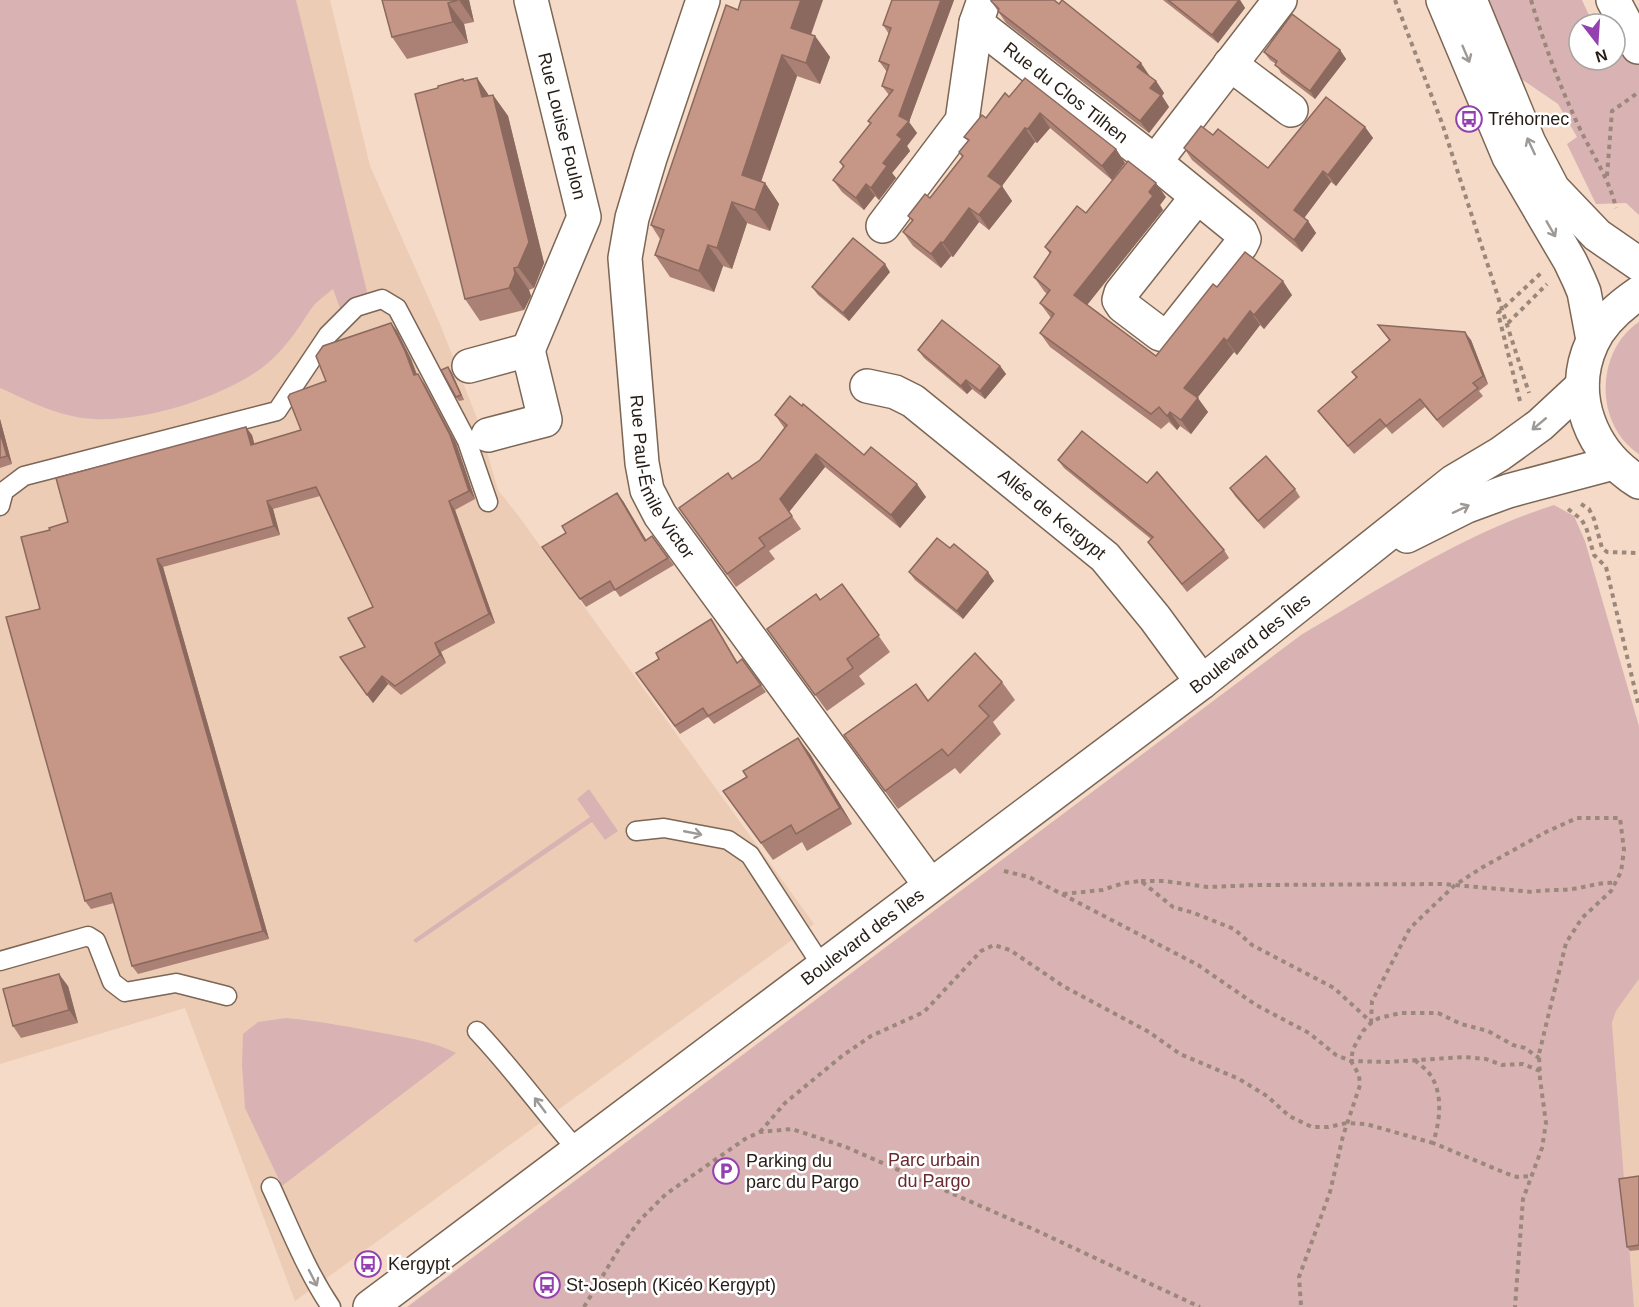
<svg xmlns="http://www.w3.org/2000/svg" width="1639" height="1307" font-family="Arial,sans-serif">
<rect width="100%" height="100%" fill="#f4dac7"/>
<g fill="#ecccb5">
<path d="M0,0h330l40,166 70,158 38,97 20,69 19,24 297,410 -519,377 -110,-293 -185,56z"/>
<path d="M1639,979v328h-5l-22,-284 4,-12z"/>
</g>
<g fill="#d9b3b3">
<path d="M0,0h296l73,300 -28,11 -8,-22c-6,5 -13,10 -18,15 -7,8 -12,18 -18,26 -9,13 -22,28 -34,37 -44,33 -137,62 -191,49 -25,-5 -49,-18 -72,-28z"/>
<path d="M1484,0h98l11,24h-14v36h36v-12l7,7 17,10v150l-13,-12 -30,1 -29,-60 10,-7 -19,-33 -44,-30z"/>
<path d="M1639,322v132c-45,-29 -44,-103 0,-132z"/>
<path d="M1554,505l20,11 11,25 54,185v253l-23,32 -4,12 22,284h-1227l894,-672c82,-48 162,-101 253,-130z"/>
<path d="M589,789l29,42 -13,9 -13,-18 -176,121 -3,-3 177,-123 -13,-18z"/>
<path d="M286,1018c35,3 68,10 102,16 24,5 47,8 68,19l-174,133 -37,-78 -3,-43 1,-31 15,-12z"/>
</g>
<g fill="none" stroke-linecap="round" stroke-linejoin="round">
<g stroke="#7c6655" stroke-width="21">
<g id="lane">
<path d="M0,506l4,-15 20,-15 253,-65 51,-76 28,-28 26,-8 15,9 70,133 21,61"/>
<path d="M636,831l28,-3 64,12 22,15 72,111"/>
<path d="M0,961l88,-25 8,5 16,41 13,10 51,-9 51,13"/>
<path d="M477,1031c36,38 66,80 100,119"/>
<path d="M271,1187c19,41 35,83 60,120"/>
</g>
</g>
<g stroke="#7c6655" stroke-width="36">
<g id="street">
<path id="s1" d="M703,0l-53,158 -18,60 -7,40 17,205 5,27 13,25 270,370"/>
<path id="s2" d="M984,0l-8,23 179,139"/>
<path d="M1613,0l25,47"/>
<path d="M1230,64l61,46"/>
<path d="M1197,197l-76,96 -2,7 4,6 37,28 7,2 6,-5 68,-86 3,-6 -3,-7 -86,-70 125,-162"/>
<path d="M883,226l79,-105 14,-98"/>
<path d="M469,366l59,-16 56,-133 -53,-217"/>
<path id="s3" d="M867,386l28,6 18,9 192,156 50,61 47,64"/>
<path d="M488,435l57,-15 -17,-70"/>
</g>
</g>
<g stroke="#7c6655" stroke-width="36">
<g id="secondary">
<path d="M1443,0l66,157 61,104 9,19 5,12 9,48"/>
<path d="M1470,0l59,143 24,46 44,46 42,29"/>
<path d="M1639,293c-19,13 -37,28 -47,50 -24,52 -1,110 47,139"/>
<path d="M1407,536l60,-30 41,-15 105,-28"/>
<path id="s4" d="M370,1307l832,-625 251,-200 47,-28 40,-29 42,-39"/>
</g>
</g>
<g stroke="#9b887b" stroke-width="4" stroke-dasharray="4.5 4.5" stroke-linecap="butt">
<path d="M1395,0l47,123 87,270"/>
<path d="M1531,0c13,44 29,87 49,129 13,27 29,49 36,79"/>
<path d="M1607,176l5,-65 27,-19"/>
<path d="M1508,323l39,-39"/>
<path d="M1520,401l-22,-88 43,-40"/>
<path d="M1581,504l8,5 5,10 8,29 5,4 32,1"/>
<path d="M1568,509l13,10 5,8 8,28 12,12 33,140"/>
<path d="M1004,871l25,6 169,88 58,40 53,28 27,22 15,6 37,1 76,-5 22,2 16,6 21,-1 17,7"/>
<path d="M1141,881h23l44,6 49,-2 186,-1 90,8c13,-3 26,-1 39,-3 15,-2 28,-7 43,-6"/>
<path d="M1063,894l39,-4 22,-7 17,-2 32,26 21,6 40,16 18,16 82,43 37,34"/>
<path d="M1371,1023l1,-22 38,-73 45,-43 28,-18 63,-35 31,-14h43l4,32 -3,22 -10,19 -29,27 -16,25 -27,111 1,25 6,44 -4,25 -19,51 -8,108"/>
<path d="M1415,1060c4,4 10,8 14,13 15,20 11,48 4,70l75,31 9,3 14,-1"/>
<path d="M760,1132l25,-29 57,-47 29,-20 53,-24 57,-61 13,-6 16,5 53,36 86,46 31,22 59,25 28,17 22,20 23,11h16l19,-4 19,1 67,19"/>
<path d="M1301,1305l-2,-28 31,-85 13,-56 17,-51 -1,-10 -8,-14 2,-12 10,-18 8,-8 8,-5 22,-5h37l23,11 27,7 25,14 12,3 14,10"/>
<path d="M584,1307l36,-60 20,-27 26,-26 79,-55 15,-7 32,-3 54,18 187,82 167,78"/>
</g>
<use href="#lane" stroke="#fff" stroke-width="18"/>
<use href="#street" stroke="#fff" stroke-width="33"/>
<use href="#secondary" stroke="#fff" stroke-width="33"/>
</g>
<g fill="#aa8174">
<path d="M382,0h87l5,22 -10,2 4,19 -61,16 -15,-22z"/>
<path d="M892,0h62l-45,122 8,11 -10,13 3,5 -18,22 4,5 -17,22 -4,-4 -11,14 -22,-18 -9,-12 10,-13 -3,-5 30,-38 -2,-3 21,-26 -7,-9 5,-14 -8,-11 10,-27 -6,-9z"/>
<path d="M1163,0h77l5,8 -27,35z"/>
<path d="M991,1l158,74h-1l8,6 8,12 -2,3 7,11 -20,26 -143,-110z"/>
<path d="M738,10l77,26 15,21 -10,27 -23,-8 -36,106 4,1 14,21 -9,27 -23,-8 -15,46 -9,-3 -9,26 -44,-15 -15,-22 5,-16 -9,-14z"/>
<path d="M1340,50l6,9 -31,40 -34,-26 -5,-9 -6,-4 -6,-8z"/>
<path d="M477,78l12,18 4,-1 15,21 36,147 -10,25 -5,2 2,6 -7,14 -44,11 -15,-22v-218z"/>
<path d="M1009,97l107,52 9,14 -13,17 -62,-52 -13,15 -2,-1 -33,44 10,15 -23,29 -10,-8 -26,35 -2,-1 -10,12 -28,-22 -10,-14 9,-11 -4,-5 22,-18 32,-41 -3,-5 9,-11 -4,-4z"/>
<path d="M1365,127l8,11 -37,48 -5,-4 -27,36 4,3 8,12 -14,19 -110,-92 -8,-12 29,-13 55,33z"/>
<path d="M1166,197l-6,8 3,5 -76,94 69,52 61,-69 75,8 -28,34 -4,-4 -23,30 -3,-3 -37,46 11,14 -17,22 -11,-8 -3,4 -8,-8 -8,7 -111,-82 -10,-14 11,-15 -11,-15 7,-9 -3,-3 -10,-14 16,-23 -5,-7z"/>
<path d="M890,272l-41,49 -31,-26 -6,-8z"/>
<path d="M391,323l6,8 14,28 6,15 7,9 32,60 19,56 -20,11 40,113 -54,29 5,11 -45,32 -13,-11 -15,19 -33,-46 25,-10 8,-40 -53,-111 -47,13 7,26 -117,32 106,372 -131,35 -6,-8 -18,-63 -23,6 -6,-8 -45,-292 10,-79 202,-95 2,9 47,-14 25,-49z"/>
<path d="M1378,325l93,15 17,44 -9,7 4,5 -40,32 -18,-21 -33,27 -6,-7 -32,27 -30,-35 -6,-8 38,-33 -4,-6 37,-32z"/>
<path d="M918,350l82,16 6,8 -21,25 -13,-10 -5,5 -43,-36z"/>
<path d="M451,371l13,29 -5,1 -3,-4z"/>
<path d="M775,415l89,40 62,42 -26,31 -75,-61 -36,45 12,17 -32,22 6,8 -39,28 -57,-79 53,-29 28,-19 25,-31z"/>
<path d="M0,419l12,45 -12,4z"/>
<path d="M1058,460l89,23 77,67 5,8 -42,34 -39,-50 3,-3 -87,-71z"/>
<path d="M1230,488l65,1 5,8 -36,32 -29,-33z"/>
<path d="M623,501l23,39 6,-4 22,29 -54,32 -5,-7 -29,17 -44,-60z"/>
<path d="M950,548l44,33 -31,38 -48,-39 -6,-8z"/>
<path d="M842,584l48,68 -31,24 6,8 -38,27 -60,-82 53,-29z"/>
<path d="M711,619l26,44 5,-4 24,33 -52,32 -6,-7 -28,17 -44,-61 23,-14z"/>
<path d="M1002,682l13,18 -22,22 8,12 -41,40 -5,-6 -57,41 -41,-56 71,-52z"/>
<path d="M798,738l12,16 42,70 -45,27 -5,-9 -29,18 -50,-69 24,-14z"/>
<path d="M68,986l10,37 -57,15 -8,-12z"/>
<path d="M1639,1176v74l-9,1 -3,-4z"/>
</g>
<g fill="#8b695e">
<path d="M459,0h10l5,22z"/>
<path d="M801,0h22l-17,49 -15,-21z"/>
<path d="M941,0h13l-45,122 8,11 -10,13 3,5 -18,22 4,5 -17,22 -8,-12 26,-53 2,-19z"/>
<path d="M1239,0h1l5,8 -27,35 -6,-8z"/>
<path d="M448,3l16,21 4,19 -15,-21z"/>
<path d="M815,36l15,21 -10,27 -14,-21z"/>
<path d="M1340,50l6,9 -31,40 -5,-8z"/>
<path d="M782,55l15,21 -41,120 -14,-21z"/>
<path d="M1141,63l8,12 -3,4 -9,-12z"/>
<path d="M477,78l15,22 -10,-3z"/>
<path d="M1156,81l8,12 -2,3 7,11 -20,26 -9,-12 10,-33z"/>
<path d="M493,95l15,21 36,147 -10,25 -16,-21z"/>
<path d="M1040,113l10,15 -13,15 -9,-14z"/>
<path d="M1365,127l8,11 -37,48 -8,-11z"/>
<path d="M1025,128l10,14 -37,49 -10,-15z"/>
<path d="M1116,149l9,14 -13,17 -10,-14z"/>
<path d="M1323,171l8,11 -29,39 -8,-11z"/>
<path d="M765,183l14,21 -9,27 -15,-21z"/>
<path d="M1156,183l10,14 -6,8 3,5 -79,99 -10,-14z"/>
<path d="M866,184l9,12 -11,14 -8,-12z"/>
<path d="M1002,186l10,15 -23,29 -10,-15z"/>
<path d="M732,202l15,21 -15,46 -15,-21z"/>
<path d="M969,208l10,14 -26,35 -10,-14z"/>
<path d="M1308,221l8,12 -14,19 -8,-12z"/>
<path d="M941,242l10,14 -10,12 -10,-14z"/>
<path d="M708,245l15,21 -9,26 -15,-21z"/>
<path d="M885,264l5,8 -41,49 -6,-8z"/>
<path d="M514,268l15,22 2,6 -7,14 -15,-22z"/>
<path d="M1283,281l9,14 -28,34 -10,-14z"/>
<path d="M1250,311l10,14 -23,30 -10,-14z"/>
<path d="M391,323l6,8 14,28 9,25 -6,-9z"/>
<path d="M1465,332l6,8 17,44 -5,-8z"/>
<path d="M1224,338l10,14 -40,50 -10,-14z"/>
<path d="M1000,366l6,8 -21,25 -5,-8z"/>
<path d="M448,367l3,4 13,29 -3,-5z"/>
<path d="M418,374l6,9 32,60 19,56 -6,-8z"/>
<path d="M966,380l6,9 -5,5 -6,-8z"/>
<path d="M1198,398l10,14 -17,22 -10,-14z"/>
<path d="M1170,412l10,14 -3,4 -10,-14z"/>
<path d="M0,419l12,45 -5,-8 -7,-24z"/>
<path d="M246,427l6,8 5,18 -6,-8z"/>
<path d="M816,454l9,13 -36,45 12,17 -21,-30z"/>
<path d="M917,484l9,13 -26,31 -9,-13z"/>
<path d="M617,493l6,8 28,47 -6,-7z"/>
<path d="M267,501l6,8 7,26 -6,-9z"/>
<path d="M449,501l6,9 40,113 -6,-9z"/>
<path d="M157,559l6,8 106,372 -6,-8z"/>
<path d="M988,572l6,9 -31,38 -6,-8z"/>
<path d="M435,643l6,9 5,11 -6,-8z"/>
<path d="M382,676l6,8 -15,19 -6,-8z"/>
<path d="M798,738l12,16 42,70 -12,-16z"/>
<path d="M59,974l9,12 10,37 -9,-13z"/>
</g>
<g fill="#c69687" stroke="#8b695e" stroke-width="1.5">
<path d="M382,0h76l-10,3 5,19 -61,15z"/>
<path d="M741,0h60l-10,28 24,8 -9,27 -24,-8 -40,120 23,8 -10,27 -23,-8 -15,46 -9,-3 -9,26 -44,-16 9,-25 -13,-5 75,-220 12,5z"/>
<path d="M892,0h49l-42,116 10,5 -12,14 5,4 -19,24 4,3 -16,22 -5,-4 -10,14 -23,-18 11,-14 -4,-4 31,-39 -3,-2 25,-31 -11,-4 7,-21 -10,-4 12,-33 -8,-3z"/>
<path d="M991,0h63l5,4 3,-4 79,63 -4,4 19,14 -6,7 11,7 -21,26 -142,-110 1,-2 -8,-8z"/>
<path d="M1168,0h71l-27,35z"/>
<path d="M1292,14l48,36 -30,41 -35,-26 2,-4 -13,-9z"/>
<path d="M477,78l5,19 11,-2 36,147 -11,25 -4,1 1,6 -6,14 -44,11 -50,-205 23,-6v-2l25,-7 1,2z"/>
<path d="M1025,78l91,71 -14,17 -62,-53 -12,16 -3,-1 -37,48 14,10 -23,29 -10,-7 -26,35 -2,-1 -10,12 -28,-22 10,-12 -5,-4 17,-22 5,4 33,-42 -4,-4 10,-12 -5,-3 18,-22 4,3 19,-25 4,4z"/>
<path d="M1326,97l39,30 -37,48 -5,-4 -29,39 14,11 -14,19 -110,-92 17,-22 12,9 5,-6 50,39z"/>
<path d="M1128,161l28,22 -7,9 4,4 -79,99 82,61 57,-72 4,3 28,-35 38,29 -29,34 -4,-4 -23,30 -3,-3 -40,50 14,10 -17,22 -11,-8 -3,4 -8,-9 -8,7 -111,-81 14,-19 -14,-11 10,-13 -16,-13 17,-25 -6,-5 32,-41 9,7z"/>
<path d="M853,238l32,26 -42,49 -31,-26z"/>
<path d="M942,320l58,46 -20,25 -14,-11 -5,6 -43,-36z"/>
<path d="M391,323l14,28 9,24 4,-1 32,61 19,56 -20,10 40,113 -54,29 5,12 -45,31 -13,-10 -15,19 -27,-38 25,-10 -17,-29 25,-11 -57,-120 -49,14 7,25 -117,33 106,372 -131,35 -21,-73 -26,8 -79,-284 34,-8 -19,-72 29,-7 -1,-2 19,-6 -12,-44 190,-51 5,18 50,-15 -13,-33 2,-3 36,-13 -10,-25 7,-10z"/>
<path d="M1378,325l87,7 18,44 -10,7 5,5 -41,32 -17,-21 -34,27 -6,-7 -32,27 -30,-35 39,-34 -5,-5 38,-32z"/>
<path d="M448,367l13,28 -5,2 -15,-27z"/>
<path d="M790,396l12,10 1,-2 61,51 7,-8 46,37 -26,31 -75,-61 -36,45 12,17 -33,22 6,8 -38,28 -48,-66 49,-35 4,6 28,-19 27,-35 -12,-10z"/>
<path d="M1082,431l65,52 10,-11 67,78 -42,34 -34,-42 5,-5 -95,-77z"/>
<path d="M0,432l7,24 -7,2z"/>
<path d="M1266,456l29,33 -37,32 -28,-33z"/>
<path d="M617,493l28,48 7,-5 16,22 -53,32 -5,-9 -30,18 -38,-52 24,-14 -4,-7z"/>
<path d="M937,538l13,10 4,-4 34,28 -31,39 -48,-39z"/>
<path d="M842,584l37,51 -32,24 6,9 -38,27 -48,-66 49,-35 4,6z"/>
<path d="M711,619l26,44 5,-4 19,26 -53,31 -5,-8 -28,18 -39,-53 23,-14 -3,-6z"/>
<path d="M975,653l27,29 -23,24 10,10 -41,40 -6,-7 -57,42 -41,-56 72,-51 12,17z"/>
<path d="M798,738l42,70 -44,26 -5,-9 -30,18 -38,-52 24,-14 -4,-6z"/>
<path d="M59,974l10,36 -56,16 -10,-37z"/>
<path d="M1639,1176v69l-12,2 -8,-68z"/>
</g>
<defs><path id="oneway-shaft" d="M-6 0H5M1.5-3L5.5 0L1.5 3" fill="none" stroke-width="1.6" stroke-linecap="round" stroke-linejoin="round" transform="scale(1.5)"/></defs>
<g stroke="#9d9996">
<use href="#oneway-shaft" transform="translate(1466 54) rotate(67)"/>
<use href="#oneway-shaft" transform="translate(1531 146) rotate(-115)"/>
<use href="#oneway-shaft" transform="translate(1551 229) rotate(60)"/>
<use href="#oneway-shaft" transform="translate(1539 424) rotate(140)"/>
<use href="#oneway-shaft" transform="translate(1461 509) rotate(-25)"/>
<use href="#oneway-shaft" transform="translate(693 833) rotate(11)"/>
<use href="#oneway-shaft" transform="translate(540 1105) rotate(-127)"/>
<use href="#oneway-shaft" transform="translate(313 1278) rotate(63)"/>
</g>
<defs>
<g id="bus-ring" transform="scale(1.35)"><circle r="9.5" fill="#fff" stroke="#9441af" stroke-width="1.5"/><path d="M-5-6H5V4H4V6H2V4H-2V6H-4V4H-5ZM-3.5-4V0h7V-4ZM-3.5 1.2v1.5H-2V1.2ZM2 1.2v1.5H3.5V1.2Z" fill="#9441af"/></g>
<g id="parking-ring" transform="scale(1.35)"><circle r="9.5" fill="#fff" stroke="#9441af" stroke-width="1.5"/><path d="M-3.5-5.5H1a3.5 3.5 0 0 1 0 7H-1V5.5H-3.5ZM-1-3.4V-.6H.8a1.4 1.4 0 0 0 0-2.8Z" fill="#9441af"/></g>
</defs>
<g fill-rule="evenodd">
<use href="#bus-ring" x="1469" y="119"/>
<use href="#parking-ring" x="726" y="1171"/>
<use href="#bus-ring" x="368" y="1264"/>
<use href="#bus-ring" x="547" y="1285"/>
</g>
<g text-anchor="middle" stroke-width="5" stroke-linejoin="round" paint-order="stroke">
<g font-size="18" fill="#261d16" stroke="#fff">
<text dy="6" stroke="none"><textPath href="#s2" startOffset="138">Rue du Clos Tilhen</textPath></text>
<text transform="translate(562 126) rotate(76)" y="6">Rue Louise Foulon</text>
<text dy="6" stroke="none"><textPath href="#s1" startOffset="495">Rue Paul-Émile Victor</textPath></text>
<text dy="6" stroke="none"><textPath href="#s3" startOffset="228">Allée de Kergypt</textPath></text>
<text dy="6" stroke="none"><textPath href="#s4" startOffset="1102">Boulevard des Îles</textPath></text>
<text dy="6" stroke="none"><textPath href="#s4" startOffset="616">Boulevard des Îles</textPath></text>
</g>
<g font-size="18" fill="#261d16" stroke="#fff" text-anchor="start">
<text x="1488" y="125">Tréhornec</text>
<text x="746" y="1167">Parking du<tspan x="746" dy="21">parc du Pargo</tspan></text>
<text x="388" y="1270">Kergypt</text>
<text x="566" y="1291">St-Joseph (Kicéo Kergypt)</text>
</g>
<g font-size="18" fill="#69292e" stroke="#fff">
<text x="934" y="1166">Parc urbain<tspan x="934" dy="21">du Pargo</tspan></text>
</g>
</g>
<g transform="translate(1597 42) rotate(163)"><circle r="28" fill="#ffffff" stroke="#a8a5a2" stroke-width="1.5"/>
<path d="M0-4.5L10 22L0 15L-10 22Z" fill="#9441af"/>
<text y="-9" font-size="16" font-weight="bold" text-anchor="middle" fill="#261d16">N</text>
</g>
</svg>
